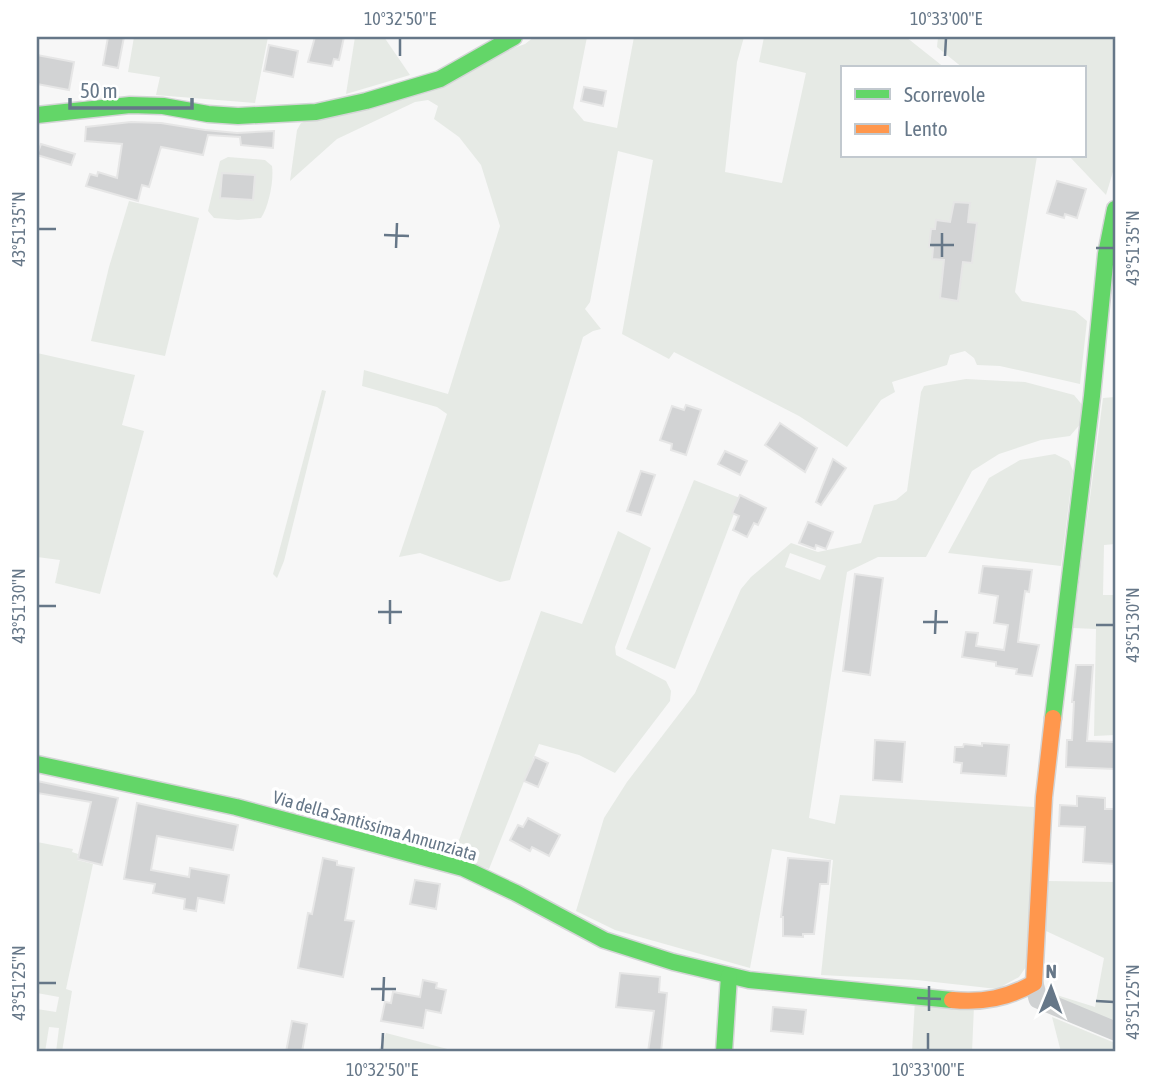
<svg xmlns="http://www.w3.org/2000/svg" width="1152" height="1089" font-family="'Asap Condensed',sans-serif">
<rect width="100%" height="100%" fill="#f7f7f7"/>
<g fill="#e6eae5" fill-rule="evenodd">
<path d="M134,37h134l-13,66 -99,-8 4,-18 -32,-5z"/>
<path d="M355,37h29l26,38 -64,19z"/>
<path d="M534,37h53l-14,71 11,13 33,7 17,-91 94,2v-2h16l-7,25 -12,110 57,11 24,-110 -47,-11 5,-25h142l39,31h-103v88h195l-22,136 7,9 53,10 12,10 -7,63 -80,-18 -23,-1 -3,-7 -9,-7 -15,4 -3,10 -55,17 3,10 -14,8 -34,47 -48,-31 -125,-64 -5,7 -47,-25 31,-174 -35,-9 -28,151 -5,7 16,20 -8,2 -10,6 -73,243 -10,2 -80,-29 -21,4 48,-143 -10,-7 -75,-21 2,-16 84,24 52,-168 -19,-61 -22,-28 -25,-18 4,-13 -10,-6 -13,2 -78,37 -47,42 7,-51 4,-7 224,-79z"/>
<path d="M938,37h177v128l-9,30 -37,-39h15v-88h-121l-26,-21z"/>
<path d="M228,157l37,3 7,6c2,14 -3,40 -11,52l-23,2 -24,-2 -6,-7 12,-50z"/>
<path d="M129,201l70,17 -34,138 -74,-15 18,-74z"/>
<path d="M37,353l98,22 -13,50 22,6 -44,163 -45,-11 5,-23 -23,-3z"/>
<path d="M966,379l59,3 49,13 10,12 -2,15 -12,14 -29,4 -42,14 -27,17 -46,86h-48l-31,15 -38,246 26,6 5,-29 194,12 -6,157 -9,13 -22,12 -80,-9 -96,-5 12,-115 -61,-11 -22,119 -135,-38 -39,-19 28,-93 23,-36 68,-89 46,-104 10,-12 40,-34 27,9 43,-9 13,-38 22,-5 11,-9 14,-99 3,-6zM790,553l36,13 -6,14 -35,-13z"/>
<path d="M322,390l4,1 -42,170 -7,17 -4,-4z"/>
<path d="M1115,397v147l-11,1 -1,50h12v-38v178l-21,1 2,-107 -23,-1 30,-230z"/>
<path d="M1055,454l14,7 4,10 -12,95 -113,-13 41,-75 31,-18z"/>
<path d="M694,480l46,18 -65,171 -49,-20z"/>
<path d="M618,531l33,17 -36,99 1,8 50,26 5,10 -1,10 -55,72 -36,-18 -40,-11 -50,125 -36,-12 88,-246 41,13z"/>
<path d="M37,842l36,7 -1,3 6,2 -1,6 16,4 -27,125 6,2 -10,61h-6l3,-24 -10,-1 -4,25h-8v-43l19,3 3,-15 -22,-4z"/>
<path d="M1048,881l67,1v145l-68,-35 48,15 9,-49 -58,-27z"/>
<path d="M915,1000l59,6 -2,46h-60z"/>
<path d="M1052,1017l63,26v9h-54z"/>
<path d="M386,1033l73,19h-81z"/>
</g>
<g fill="#d2d3d4" stroke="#e6e6e6" stroke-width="2">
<path d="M108,37h16l-6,31 -15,-3z"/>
<path d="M315,37h29l-5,23 -5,-1 -2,7 -24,-4z"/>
<path d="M269,45l29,6 -5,26 -29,-6z"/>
<path d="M37,55l37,7 -5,28 -32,-6z"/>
<path d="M584,87l22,4 -3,15 -22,-5z"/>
<path d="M131,122l30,1 44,7 32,3 37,-2 -1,17 -32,-3 -1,-8 -32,-2 -5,20 -42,-8 -12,40 -7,-2 -4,16 -52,-15 4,-12 7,2 1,-4 19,6 5,-34 -37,-3 1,-14z"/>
<path d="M41,144l34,10 -4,11 -34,-10z"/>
<path d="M222,173l33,2 -2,25 -33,-2z"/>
<path d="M1057,181l29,8 -9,29 -12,-4 -1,4 -17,-5z"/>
<path d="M954,202l16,1 -2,19 9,1 -5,40 -9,-1 -5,39 -18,-3 4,-38 -12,-1 1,-11 -4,-1 2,-18h4l1,-9 14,2z"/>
<path d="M686,405l15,5 -15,45 -15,-5 1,-6 -12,-4 12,-34 12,4z"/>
<path d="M780,423l37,25 -12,24 -40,-27z"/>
<path d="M725,451l22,10 -7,14 -22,-11z"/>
<path d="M833,459l13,9 -25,37 -5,-3z"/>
<path d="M641,471l14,4 -14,40 -14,-4z"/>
<path d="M740,495l26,13 -8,17 -4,-2 -7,14 -14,-7 6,-14 -7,-3z"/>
<path d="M808,522l25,10 -7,17 -10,-4 -1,4 -16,-6z"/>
<path d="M983,566l49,4 -3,22 -4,-1 -7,51 21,3 -7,31 -16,-2 1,-5 -21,-3v-4l-34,-5 4,-25 12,1 -2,13 28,4 4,-25 -14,-2 4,-27 -19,-3z"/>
<path d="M855,574l28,4 -13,97 -27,-4z"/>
<path d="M1076,665h17l-6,76 28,1v27l-49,-2 1,-27h5l2,-38h-2z"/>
<path d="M875,740l30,2 -3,40 -29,-2z"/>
<path d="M982,743l27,2 -3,31 -45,-3 1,-10 -8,-1 1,-15h8l1,-3 18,2z"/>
<path d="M535,757l13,6 -10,24 -14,-6z"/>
<path d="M37,781l81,17 -16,67 -24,-6 13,-57 -54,-9z"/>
<path d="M1077,796l28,2v11h10v55l-32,-2 2,-35 -26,-1 1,-21 17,1z"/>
<path d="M137,803l101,22 -5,25 -76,-14 -6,34 38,7 1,-9 39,7 -5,28 -26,-5 -2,13 -12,-2 1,-10 -32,-6 2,-9 -31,-5z"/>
<path d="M528,818l32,17 -11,21 -17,-9 -2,4 -20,-11 8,-15 5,2z"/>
<path d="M323,858l14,3v4l17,3 -9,52 9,1 -11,56 -45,-9 10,-55 4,1z"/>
<path d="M788,858l42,3 -2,23h-8l-6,50h-11v3l-20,-1v-19h-2z"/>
<path d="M415,880l25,4 -4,25 -26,-5z"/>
<path d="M620,973l40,4 -1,15 8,1 -6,59h-13l6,-41 -38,-4z"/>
<path d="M423,980l14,3 -1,5 10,2 -5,23 -15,-3 -3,18 -42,-7 4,-19 6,1 2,-11 27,5z"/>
<path d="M773,1007l33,3 -3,24 -32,-3z"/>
<path d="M292,1021l15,3 -5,28h-16z"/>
</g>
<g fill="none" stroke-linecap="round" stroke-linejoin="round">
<g stroke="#d4d5d6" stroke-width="19">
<g id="fast">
<path d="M37,115l93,-10 33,1 45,8 30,2 78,-4 50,-11 74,-22 74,-42"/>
<path d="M1053,718l39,-322 14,-142 9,-45"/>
<path d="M37,764l199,43 227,61 53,25 88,47 69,22 76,18 203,20"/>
<path d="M724,1052l5,-76"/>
</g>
</g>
<g stroke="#d4d5d6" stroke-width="19">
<path id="slow" d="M952,1000c31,3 56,-2 82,-17l10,-186 9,-79"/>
</g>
<path stroke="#cfd1d2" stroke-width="19" d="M1034,983l4,16 77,32"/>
<use href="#fast" stroke="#63d668" stroke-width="16"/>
<use href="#slow" stroke="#ff974d" stroke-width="16"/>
</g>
<path fill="none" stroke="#678" stroke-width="2.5" d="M400,56v-18M945,56l1,-18M38,229h18M384,235l25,1M930,245h24M396,248l1,-25M1096,248h18M942,257v-24M38,606h18M378,612h24M923,622h25M390,624v-24M1096,625h18M935,634l1,-24M38,983h18M371,989h25M917,998l24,1M383,1001l1,-24M1096,1001l18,1M929,1011v-25M382,1050l1,-17M928,1050v-17"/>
<g text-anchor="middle" stroke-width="7" stroke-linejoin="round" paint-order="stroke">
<g font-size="18" fill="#678" stroke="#fff">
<text transform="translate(375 826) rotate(16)" y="6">Via della Santissima Annunziata</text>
</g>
</g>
<rect width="1152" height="1089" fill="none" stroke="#ffffff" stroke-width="77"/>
<rect x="841" y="66" width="245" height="91" fill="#ffffff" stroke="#c2c9cf" stroke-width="2"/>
<rect x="855" y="89" width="35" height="10" fill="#63d668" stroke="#c2c9cf" stroke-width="2"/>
<text x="904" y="102" font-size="21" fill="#667788">Scorrevole</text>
<rect x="855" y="124" width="35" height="10" fill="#ff974d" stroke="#c2c9cf" stroke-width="2"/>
<text x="904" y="136" font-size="21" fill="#667788">Lento</text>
<g transform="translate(1051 988) rotate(1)" stroke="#ffffff" stroke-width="5" paint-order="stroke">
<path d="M0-5L12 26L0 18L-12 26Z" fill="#667788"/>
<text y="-10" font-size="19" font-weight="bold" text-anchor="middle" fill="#667788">N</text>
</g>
<path d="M70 98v10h122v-10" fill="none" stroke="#667788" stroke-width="3.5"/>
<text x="80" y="98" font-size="21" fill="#667788" stroke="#ffffff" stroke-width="5" paint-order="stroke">50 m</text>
<rect x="38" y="38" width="1076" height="1012" fill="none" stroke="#678" stroke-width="2.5"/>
<g font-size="18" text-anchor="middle" fill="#678">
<text x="400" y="25">10°32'50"E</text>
<text x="946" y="25">10°33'00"E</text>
<text transform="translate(19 229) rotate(-90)" y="6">43°51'35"N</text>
<text transform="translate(1133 248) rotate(-90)" y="6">43°51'35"N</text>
<text transform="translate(19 606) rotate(-90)" y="6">43°51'30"N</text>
<text transform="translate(1133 625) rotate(-90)" y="6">43°51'30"N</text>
<text transform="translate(19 983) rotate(-90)" y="6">43°51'25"N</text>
<text transform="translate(1133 1002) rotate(-90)" y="6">43°51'25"N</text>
<text x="382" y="1076">10°32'50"E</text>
<text x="928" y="1076">10°33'00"E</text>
</g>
</svg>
